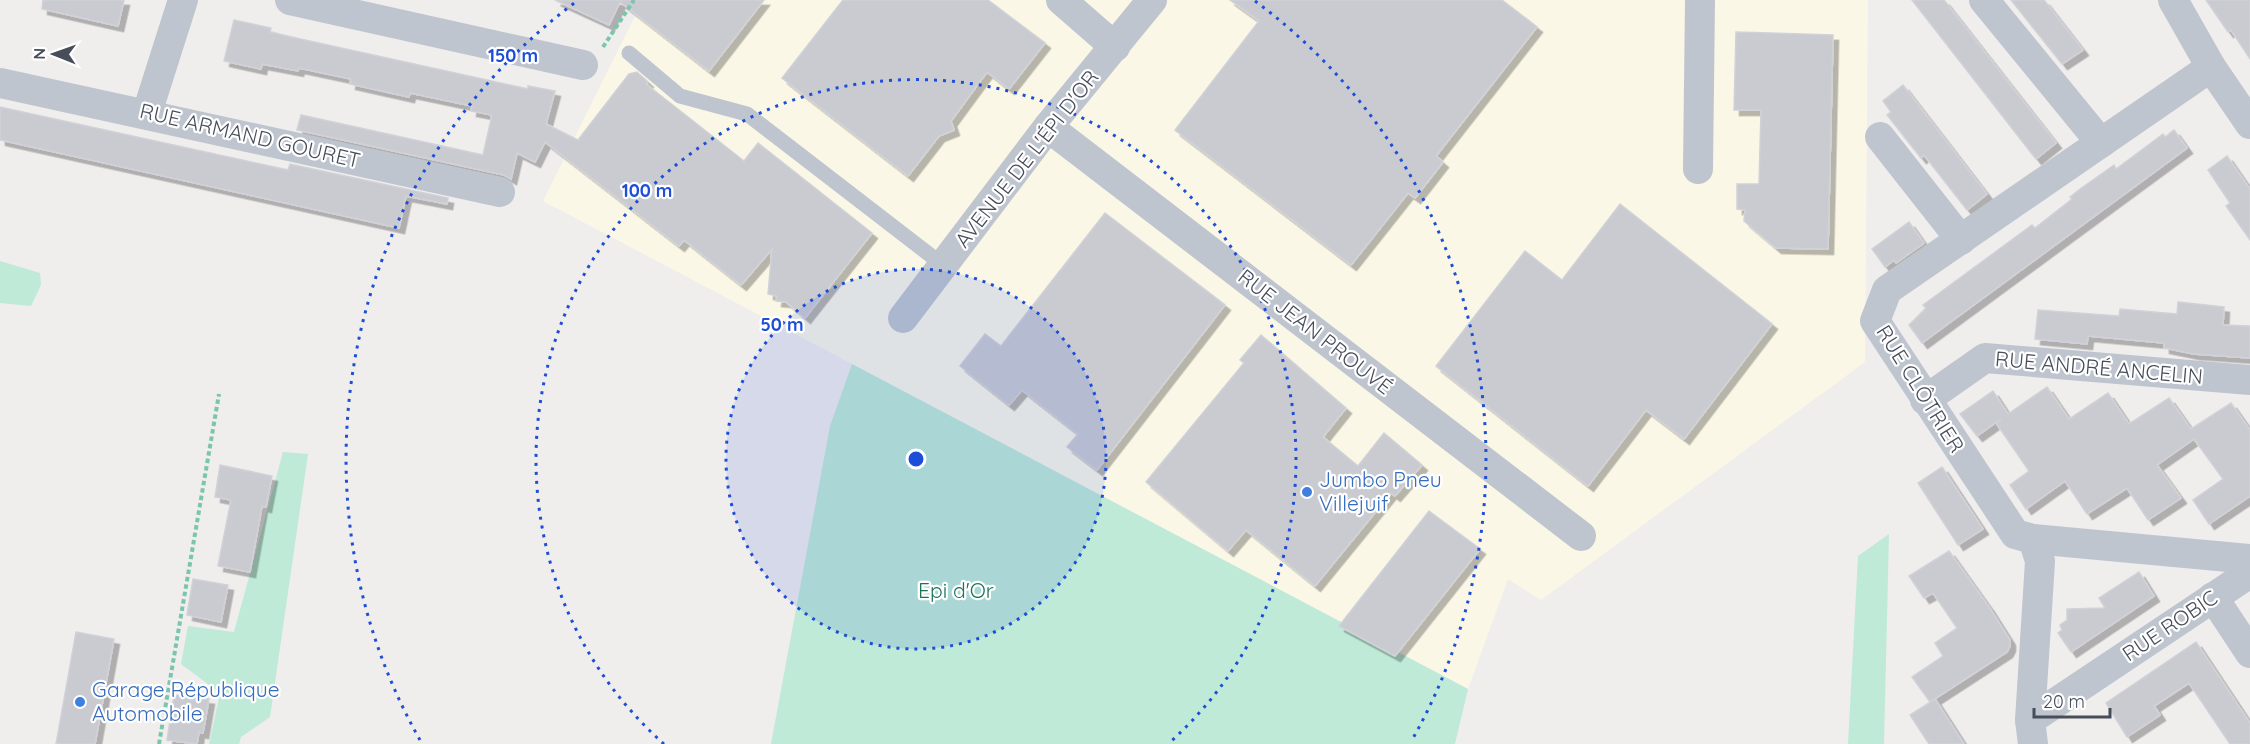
<svg xmlns="http://www.w3.org/2000/svg" width="2250" height="744" font-family="Quicksand,sans-serif">
<defs>
<filter id="shadow"><feDropShadow dx="5.5" dy="5.5" stdDeviation="0" flood-color="#0004"/></filter>
</defs>
<rect width="100%" height="100%" fill="#f0eded"/>
<path fill="#faf7e7" d="M643,0h1225l-3,362 -324,238 -33,-21 -40,110 -925,-488z"/>
<g fill="#beead7">
<path d="M0,261l40,12 1,12 -10,21 -31,-3z"/>
<path d="M852,364l616,325 -13,55h-684l59,-318z"/>
<path d="M283,452l25,2 -38,263 -29,20 -2,7h-30l11,-51 -39,-29 7,-38 46,6z"/>
<path d="M1889,534l-5,210h-36l10,-188z"/>
</g>
<g fill="#cacbd1" stroke="#d1d2d8" stroke-width="1.5" filter="url(#shadow)">
<path d="M43,0h81l-6,26 -76,-17z"/>
<path d="M555,0h209l-55,71 -89,-69 -11,23z"/>
<path d="M843,0h145l57,43 -36,46 -22,-17 -36,49 3,9 -15,6 -31,40 -126,-98z"/>
<path d="M1230,0h272l35,27 -101,129 7,6 -28,36 -7,-5 -57,72 -176,-135 84,-109z"/>
<path d="M1912,0h32l112,143 -20,16z"/>
<path d="M2011,0h33l39,50 -21,14z"/>
<path d="M2206,0h44v59l-19,-29 -3,2z"/>
<path d="M234,20l37,8 -1,4 35,8 223,49v-3l27,5 -9,33 32,16 51,-66 8,-2 11,10 -2,2 98,77 14,-18 114,90 -67,85 -19,-16 -10,-1 1,-5 -9,-2 4,-45 -31,36 -57,-45 -5,6 -134,-104 -10,20 -18,-9 -6,26 -7,-4 -207,-45 4,-15 182,40 9,-40 -21,-4 1,-5 -62,-13 -1,4 -59,-13 1,-5 -52,-11 -1,3 -36,-7 -1,5 -37,-8z"/>
<path d="M1736,32l97,3 -5,214 -52,-1 -32,-27 1,-11 -8,-1v-25h22l2,-74h-27z"/>
<path d="M1903,85l84,109 -20,16 -43,-55 -3,3 -34,-43 4,-3 -8,-11z"/>
<path d="M0,107l288,63 2,-6 158,34 -1,6 -41,-8 -7,32 -399,-88z"/>
<path d="M2174,130l13,18 -265,195 -13,-18 17,-17 -3,-3 109,-80 3,3 37,-29 -2,-2 10,-8 34,-24 2,4 47,-35 2,3z"/>
<path d="M2227,156l23,33v51l-24,-34 4,-3 -22,-33z"/>
<path d="M1620,204l152,120 -88,115 -38,-29 -58,76 -152,-120 89,-115 37,29z"/>
<path d="M1105,213l120,92 -128,165 -30,-23 11,-13 -56,-44 -13,15 -49,-39 25,-32 16,12z"/>
<path d="M1909,222l15,21 -28,20 -2,-3 -9,7 -13,-18z"/>
<path d="M2178,302l46,5 -1,18 27,1v32l-56,-4 -30,-6v-5l-76,-7 -1,8 -52,-5 3,-29 81,6 1,-7 57,5z"/>
<path d="M1261,335l85,73 -23,29 35,29 26,-33 38,32 -27,31 -4,-3 -76,93 -69,-56 -18,21 -82,-69 98,-119 -4,-3z"/>
<path d="M2047,387l22,32 39,-26 21,31 40,-26 22,31 40,-26 19,27v66l-41,28 -16,-24 30,-21 -29,-40 -37,26 24,33 -33,22 -21,-32 -40,26 -22,-33 -39,28 -16,-24 19,-14 -33,-48 5,-4 -24,17 -17,-22 33,-23 15,23z"/>
<path d="M220,465l52,11 -6,31 -4,-1 -12,66 -32,-6 13,-66 -16,-3z"/>
<path d="M1942,467l41,62 -25,16 -40,-62z"/>
<path d="M1429,511l51,38 -85,107 -56,-30z"/>
<path d="M1949,551l40,56 21,33v6l-3,6 -77,50 -18,-25 31,-21 -8,-13 22,-15 -24,-35 -9,5 -15,-22z"/>
<path d="M2139,572l15,24 -83,56 -13,-19 4,-3 -2,-5 7,-5v-11l38,-1 -6,-10z"/>
<path d="M193,579l35,6 -7,37 -34,-7z"/>
<path d="M76,632l38,7 -19,105h-39z"/>
<path d="M2196,642l54,81v21h-20l-41,-61 -35,23 6,9 -33,22 -21,-34z"/>
<path d="M174,695l35,4 -6,34 -4,-1 -2,12 -30,-4z"/>
<path d="M1935,699l29,45h-35l-19,-29z"/>
</g>
<g fill="none" stroke-linecap="round" stroke-linejoin="round">
<g stroke="#7ac5ad" stroke-width="4" stroke-dasharray="4.5 3" stroke-linecap="butt">
<path d="M603,47l31,-47"/>
<path d="M159,744l60,-350"/>
</g>
<path stroke="#bfc5ce" stroke-width="15" d="M629,53l51,43 67,18 196,151"/>
<g stroke="#bfc5ce" stroke-width="30">
<path d="M290,0l293,65"/>
<path d="M1061,0l54,47"/>
<path d="M1984,0l117,143"/>
<path d="M2173,0l38,67 39,57"/>
<path d="M0,83l500,109"/>
<path d="M147,113l36,-113"/>
<path d="M1048,127l533,409"/>
<path d="M1880,137l81,103"/>
<path d="M1698,169l2,-169"/>
<path d="M903,318l145,-191 104,-127"/>
<path d="M1925,400l60,-42 265,22"/>
<path d="M2033,539l217,20"/>
<path d="M2213,597l37,56"/>
<path d="M2030,720l220,-147"/>
<path d="M2033,744l-3,-24 10,-159 -7,-22 -18,-5 -140,-213 12,-31 324,-223"/>
</g>
</g>
<circle cx="916" cy="459" r="190" fill="#1d4ed8" fill-opacity=".12"/>
<g fill="none" stroke="#1d4ed8" stroke-width="3" stroke-dasharray="3 6">
<circle cx="916" cy="459" r="190"/>
<path d="M664 744A380 380 0 1 1 1168 744"/>
<path d="M420 740A570 570 0 0 1 577 1M1255 1A570 570 0 0 1 1412 740"/>
</g>
<g fill="#3f7fe0" stroke="#fff" stroke-width="2">
<circle cx="1307" cy="492" r="6"/>
<circle cx="80" cy="702" r="6"/>
</g>
<g text-anchor="middle" stroke-width="4.5" stroke-linejoin="round" paint-order="stroke">
<g font-size="21" fill="#474d59" stroke="#fff">
<text transform="translate(250 136) rotate(13)" y="7">RUE ARMAND GOURET</text>
<text transform="translate(1027 159) rotate(-52)" y="7">AVENUE DE L'ÉPI D'OR</text>
<text transform="translate(1315 332) rotate(38)" y="7">RUE JEAN PROUVÉ</text>
<text transform="translate(2099 368) rotate(5)" y="7">RUE ANDRÉ ANCELIN</text>
<text transform="translate(1920 389) rotate(58)" y="7">RUE CLÔTRIER</text>
<text transform="translate(2170 626) rotate(-34)" y="7">RUE ROBIC</text>
</g>
<g font-size="21" fill="#366cbe" stroke="#fff" text-anchor="start">
<text x="1319" y="487">Jumbo Pneu<tspan x="1319" dy="24">Villejuif</tspan></text>
<text x="92" y="697">Garage République<tspan x="92" dy="24">Automobile</tspan></text>
</g>
<g font-size="21" fill="#1e7357" stroke="#fff">
<text x="956" y="598">Epi d'Or</text>
</g>
</g>
<circle cx="916" cy="459" r="9" fill="#1d4ed8" stroke="#fff" stroke-width="3"/>
<g font-size="18" text-anchor="middle" font-weight="bold" fill="#1d4ed8" stroke="#fff" stroke-width="4.5" stroke-linejoin="round" paint-order="stroke">
<text x="513" y="62">150 m</text>
<text x="647" y="197">100 m</text>
<text x="782" y="331">50 m</text>
</g>
<g transform="translate(54 54) rotate(271)" stroke="#ffffff" stroke-width="4.5" paint-order="stroke">
<path d="M0-4.5L10 22L0 15L-10 22Z" fill="#474d59"/>
<text y="-9" font-size="16" font-weight="bold" text-anchor="middle" fill="#474d59">N</text>
</g>
<path d="M2034 708v9h76v-9" fill="none" stroke="#474d59" stroke-width="3"/>
<text x="2043" y="708" font-size="18" fill="#474d59" stroke="#ffffff" stroke-width="4.5" paint-order="stroke">20 m</text>
</svg>
